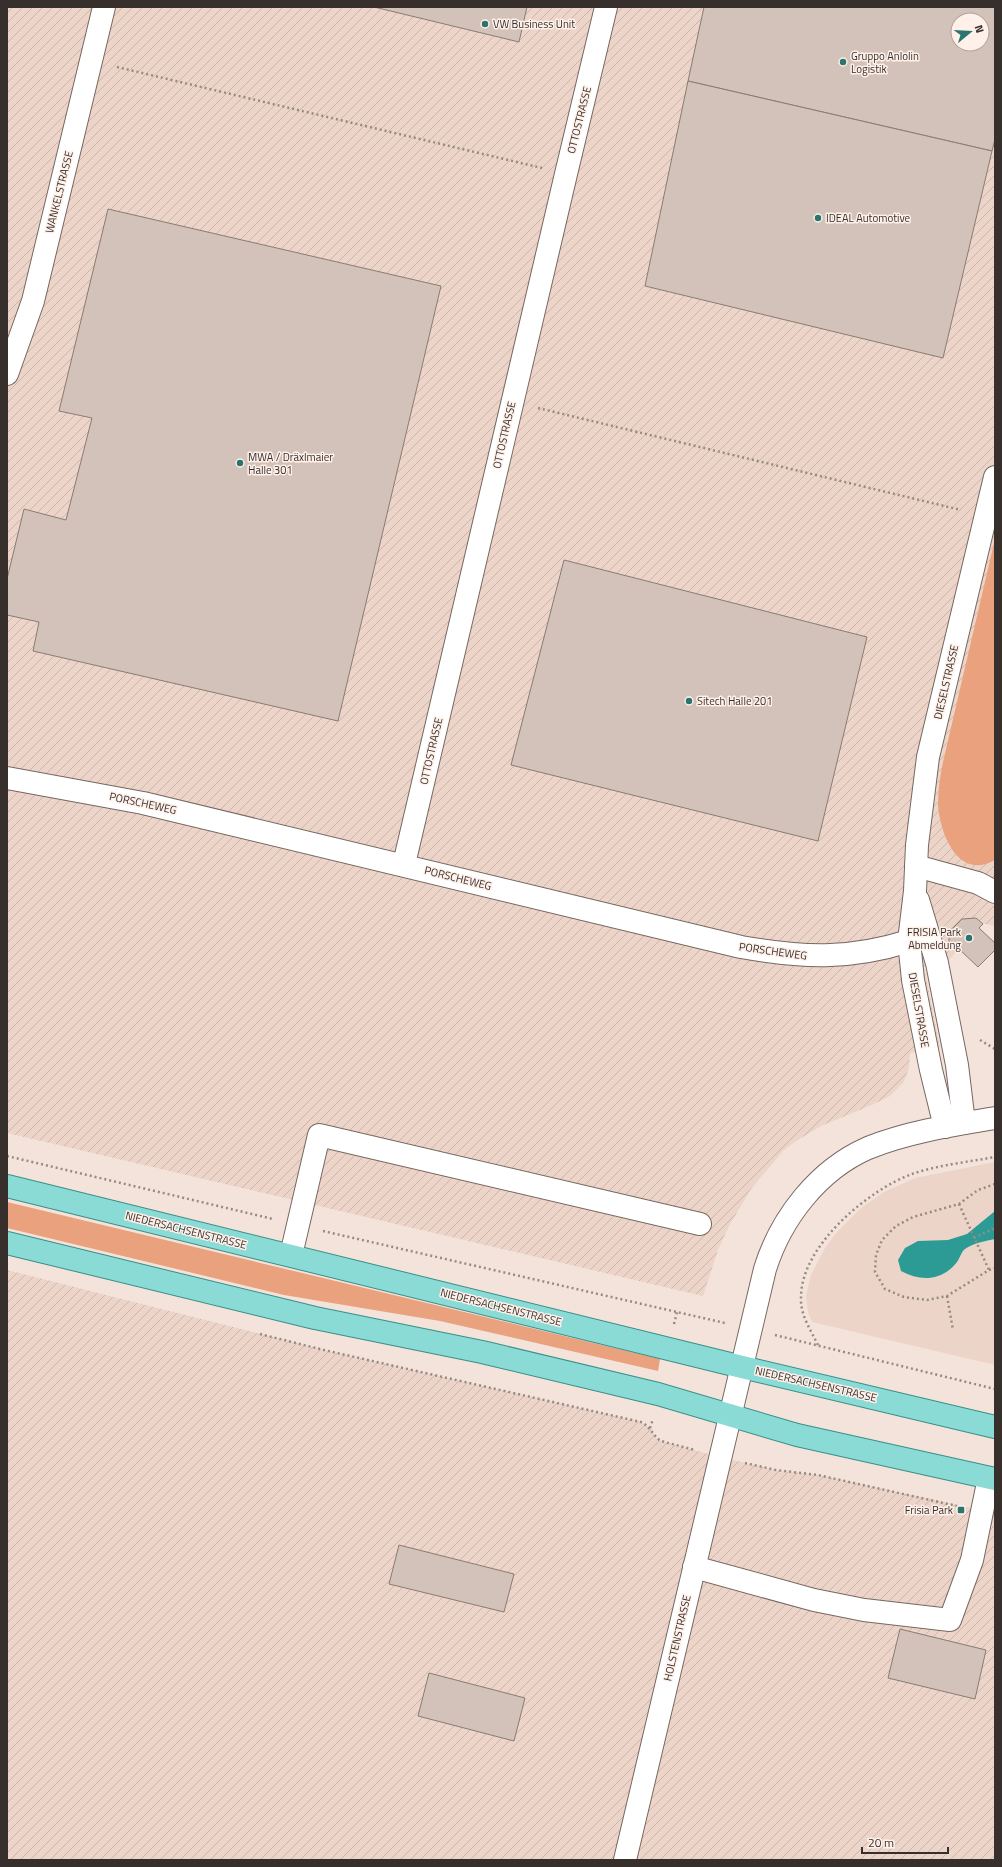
<svg xmlns="http://www.w3.org/2000/svg" width="1002" height="1867" font-family="'Titillium Web',sans-serif">
<defs>
<pattern id="industrial-furrows" width="10" height="10" patternUnits="userSpaceOnUse"><rect width="10" height="10" fill="#edd4c8"/><path d="M-1 1l2-2M0 10L10 0M9 11l2-2" fill="none" stroke="#ccb6ac"/></pattern>
</defs>
<rect width="100%" height="100%" fill="#f4e3da"/>
<path fill="#edd4c8" d="M995,1162v203l-183,-43 -4,-10 -2,-16 5,-21 14,-27 12,-16 24,-24 23,-16 31,-14z"/>
<g fill="url(#industrial-furrows)" fill-rule="evenodd">
<path d="M7,7h988v919l-33,-7 -13,14v13l7,6 -9,10 -23,4 16,81 -30,6 -1,15 -3,8 -3,7 -13,13 -18,9 -51,21 -28,17 -10,8 -32,38 -22,37 -11,24 -15,46 -696,-163zM958,20h24v24h-24z"/>
<path d="M7,1270l317,80 317,72 9,6 7,11 4,2 59,16 56,13 42,5 177,38v347h-988z"/>
</g>
<g fill="#eaa27e">
<path d="M994,543l1,317c-37,21 -55,-26 -57,-55 0,-15 2,-29 5,-43z"/>
<path d="M7,1202l653,157 -2,12 -218,-50 -156,-26 -277,-67z"/>
</g>
<path fill="#2c9b95" d="M995,1211v28c-9,2 -22,4 -30,10 -4,3 -5,9 -8,13 -15,19 -36,20 -56,9l-3,-11 7,-12 13,-7 30,-1 19,-6z"/>
<g fill="#d2c2b9" stroke="#8a7b73" fill-rule="evenodd">
<path d="M374,7h153l-8,35z"/>
<path d="M704,7h291v132l-3,12 -304,-70zM958,20h24v24h-24z"/>
<path d="M688,81l304,70 -49,207 -298,-72z"/>
<path d="M108,209l333,77 -103,435 -305,-70 6,-29 -32,-7v-36l17,-70 42,11 26,-102 -33,-7z"/>
<path d="M564,560l303,77 -49,204 -307,-76z"/>
<path d="M976,918l7,6 -4,4 16,15v7l-17,17 -19,-18 -3,3 -7,-6v-14l13,-13z"/>
<path d="M399,1545l115,29 -10,38 -115,-28z"/>
<path d="M900,1629l86,21 -11,49 -87,-21z"/>
<path d="M429,1673l96,25 -11,43 -96,-25z"/>
</g>
<g fill="none" stroke-linecap="round" stroke-linejoin="round">
<g stroke="#776861" stroke-width="24">
<g id="minor">
<path d="M7,374l26,-73 71,-294"/>
<path d="M7,778l136,25 598,144c62,11 108,13 168,-6"/>
<path d="M404,864l162,-690 40,-167"/>
<path d="M916,866l62,17 17,9"/>
<path d="M918,900l19,63 20,102 7,58"/>
<path d="M945,1127l-14,-57 -18,-90 -4,-39 6,-50 2,-46 11,-88 67,-280"/>
<path d="M291,1255l28,-120 381,89"/>
<path d="M694,1567l120,33 50,10 86,10 22,-60 17,-82"/>
<path d="M625,1860l140,-591c16,-51 53,-99 103,-121 40,-16 85,-23 127,-30"/>
</g>
</g>
<g stroke="#3a8f88" stroke-width="24">
<g id="major">
<path d="M7,1186l735,181 253,60"/>
<path d="M7,1243l308,75 167,34 176,42 139,41 198,44"/>
</g>
</g>
<g stroke="#968a84" stroke-width="2.5" stroke-dasharray="2 3" stroke-linecap="butt">
<path d="M117,67l425,101"/>
<path d="M538,408l423,102"/>
<path d="M980,1040l15,9"/>
<path d="M7,1156l266,63"/>
<path d="M995,1184l-17,6 -19,14 -46,13 -17,9 -14,14 -6,15 -1,17 10,17 19,8 23,3 20,-4 42,-26 6,-2"/>
<path d="M959,1204l30,66"/>
<path d="M323,1231l402,92"/>
<path d="M974,1238l21,-10"/>
<path d="M947,1296l6,34"/>
<path d="M674,1324l3,-12"/>
<path d="M260,1334l64,16 317,72c10,5 12,14 20,19l34,9"/>
<path d="M775,1335l220,54"/>
<path d="M818,1345c-8,-16 -18,-31 -17,-48 0,-51 67,-107 111,-123 26,-9 56,-12 83,-17"/>
<path d="M650,1428l3,-9"/>
<path d="M745,1463l31,7 42,5 139,31"/>
</g>
<use href="#minor" stroke="#fff" stroke-width="22"/>
<use href="#major" stroke="#8adad6" stroke-width="22"/>
</g>
<g fill="#2b746f" stroke="#fff1ea" stroke-width="1.5">
<circle cx="485" cy="24" r="4"/>
<circle cx="843" cy="62" r="4"/>
<circle cx="818" cy="218" r="4"/>
<circle cx="240" cy="463" r="4"/>
<circle cx="689" cy="701" r="4"/>
<circle cx="969" cy="938" r="4"/>
<rect x="957" y="1506" width="8" height="8" rx="2"/>
</g>
<g text-anchor="middle" stroke-width="3" stroke-linejoin="round" paint-order="stroke">
<g font-size="11" fill="#362f2c" stroke="#fff1ea" text-anchor="start">
<text x="493" y="28">VW Business Unit</text>
<text x="851" y="60">Gruppo Anlolin<tspan x="851" dy="13">Logistik</tspan></text>
<text x="826" y="222">IDEAL Automotive</text>
<text x="248" y="461">MWA / Dräxlmaier<tspan x="248" dy="13">Halle 301</tspan></text>
<text x="697" y="705">Sitech Halle 201</text>
<text x="961" y="936" text-anchor="end">FRISIA Park<tspan x="961" dy="13">Abmeldung</tspan></text>
<text x="953" y="1514" text-anchor="end">Frisia Park</text>
</g>
<g font-size="11" fill="#362f2c" stroke="#fff1ea">
<text transform="translate(579 120) rotate(-76)" y="4">OTTOSTRASSE</text>
<text transform="translate(59 192) rotate(-76)" y="4">WANKELSTRASSE</text>
<text transform="translate(504 435) rotate(-77)" y="4">OTTOSTRASSE</text>
<text transform="translate(946 682) rotate(-77)" y="4">DIESELSTRASSE</text>
<text transform="translate(431 751) rotate(-77)" y="4">OTTOSTRASSE</text>
<text transform="translate(143 803) rotate(12)" y="4">PORSCHEWEG</text>
<text transform="translate(458 878) rotate(14)" y="4">PORSCHEWEG</text>
<text transform="translate(773 951) rotate(8)" y="4">PORSCHEWEG</text>
<text transform="translate(919 1010) rotate(80)" y="4">DIESELSTRASSE</text>
<text transform="translate(186 1230) rotate(14)" y="4">NIEDERSACHSENSTRASSE</text>
<text transform="translate(501 1307) rotate(14)" y="4">NIEDERSACHSENSTRASSE</text>
<text transform="translate(816 1384) rotate(13)" y="4">NIEDERSACHSENSTRASSE</text>
<text transform="translate(677 1638) rotate(-77)" y="4">HOLSTENSTRASSE</text>
</g>
</g>
<rect width="1002" height="1867" fill="none" stroke="#362f2c" stroke-width="16"/>
<g transform="translate(970 32) rotate(72)"><circle r="19" fill="#fff1ea" stroke="#afa39e"/>
<path d="M0-3L7 15L0 10L-7 15Z" fill="#2b746f"/>
<text y="-6" font-size="11" font-weight="bold" text-anchor="middle" fill="#362f2c">N</text>
</g>
<path d="M862 1847v6h86v-6" fill="none" stroke="#362f2c" stroke-width="2"/>
<text x="868" y="1847" font-size="12" fill="#362f2c" stroke="#fff1ea" stroke-width="3" paint-order="stroke">20 m</text>
</svg>
